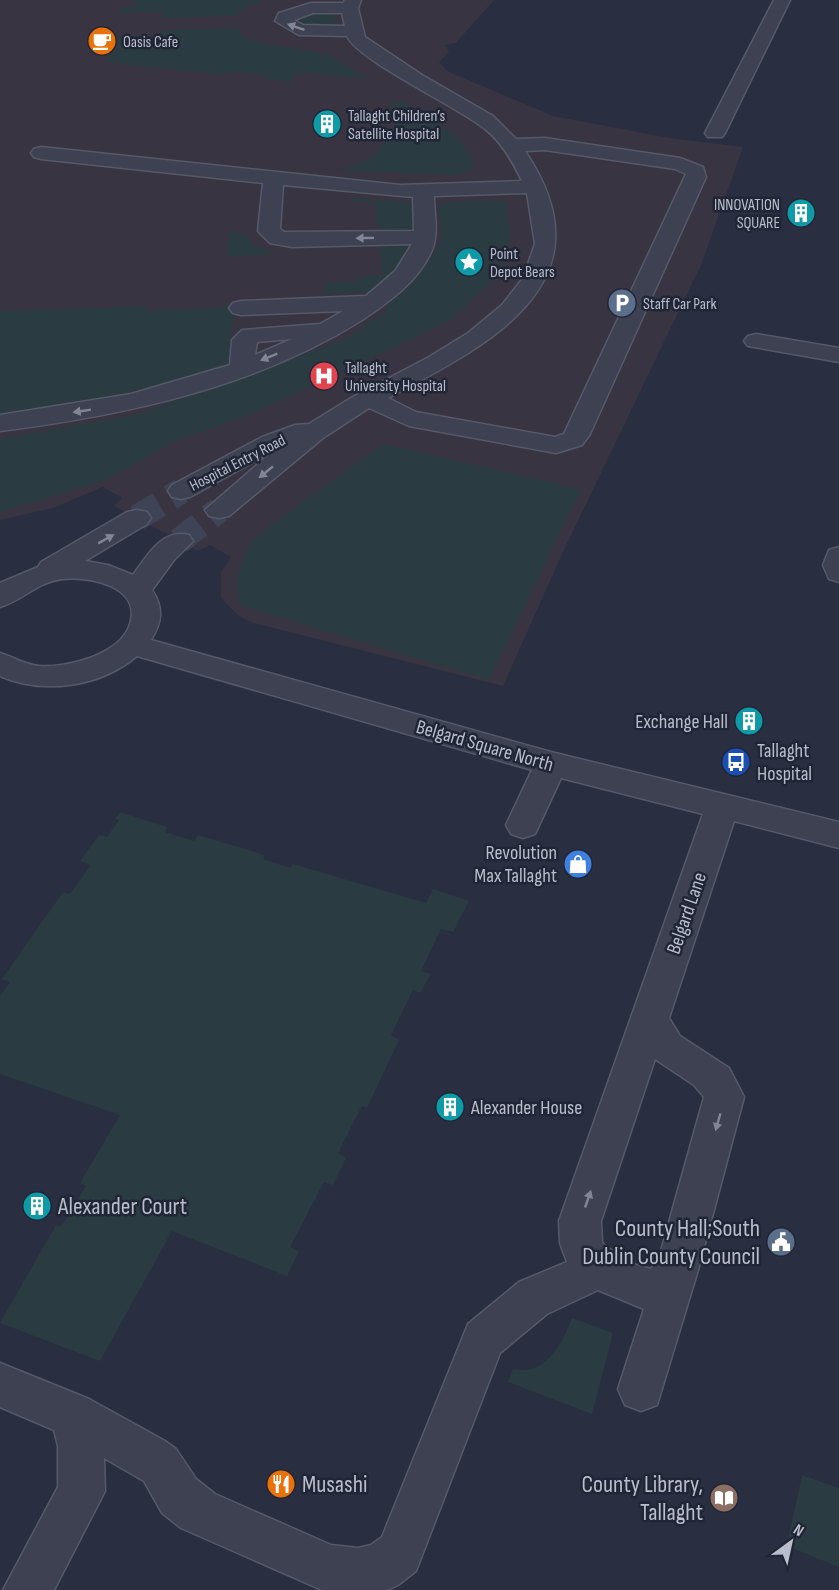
<svg xmlns="http://www.w3.org/2000/svg" width="839" height="1590" font-family="'Sofia Sans Condensed',sans-serif">
<rect width="100%" height="100%" fill="#292e41"/>
<path fill="#393442" d="M0,0h494l-38,43 -11,2 4,7 -10,10 8,9 106,45 117,22 73,9 -42,118 -139,289 -59,132 -253,-64 -12,-7 -17,-17v-26l10,-15 -21,-12 -12,6 -84,-45 8,-8 -19,-11 -50,21 -53,12z"/>
<g fill="#2b3b42">
<path d="M135,0h129l-19,8 -8,8 -75,2v-6l-44,1 3,-6h14z"/>
<path d="M313,12l18,2 7,6c-10,8 -27,8 -37,2v-5z"/>
<path d="M238,28l5,8 9,5 77,14 40,24 -72,-7 -7,10 -27,-3 2,-4 -37,-4 -4,4 -117,-13 5,-25 49,-2 1,-5z"/>
<path d="M402,101c25,16 63,33 72,64 -6,10 -18,10 -29,10l-109,-5c41,-7 41,-18 62,-50l-2,-9 -10,-6z"/>
<path d="M352,198l61,5 2,24 -9,4h-28l-3,-29h-22z"/>
<path d="M506,201l4,41 -20,41 -42,39 -199,93 -73,26 -71,39 -105,32v-73l136,-24 210,-76 42,-30 -1,-4 43,-45 13,-23 -5,-29 5,-6z"/>
<path d="M229,229l18,7 5,8 17,7v4l-41,1z"/>
<path d="M405,243l7,4 -19,26 -21,18 -48,3v-11l34,-2 2,-5 22,-1 -2,-31z"/>
<path d="M228,303h6l-5,63c-77,24 -149,37 -229,49v-104l147,-5 1,5 76,-3z"/>
<path d="M383,444l198,45 -92,191 -250,-75 -2,-28 13,-36z"/>
<path d="M120,812l47,15 -2,5 29,9 4,-6 67,20 -2,4 27,9 3,-4 133,39 7,-14 36,12 -16,31 -12,-3 -20,42 10,3 -11,19 -7,-3 -22,45 8,5 -32,68 -5,-2 -24,47 8,5 -13,27 -9,-3 -34,65 9,4 -12,25 -115,-45 -72,130 -100,-38 56,-98 5,2 25,-41 -6,-3 40,-68 -120,-41v-78l10,-14 -8,-3 61,-87 7,2 21,-29 -11,-4 19,-26 8,2 12,-17 -4,-1z"/>
<path d="M572,1318l41,15 -21,81 -84,-32 5,-13c33,7 49,-25 59,-51z"/>
<path d="M802,1475l37,13v79l-52,-21z"/>
</g>
<g fill="none" stroke-linecap="round" stroke-linejoin="round">
<g stroke="#3f4356" stroke-width="26" stroke-dasharray="26 13" stroke-linecap="butt">
<path d="M137,518l44,-27"/>
<path d="M179,541l40,-31"/>
</g>
<g stroke="#555968" stroke-width="3">
<g id="minor">
<path d="M345,0h16l-3,8 7,29 57,38 71,41 23,23 29,-1 135,20 23,9 3,10 -116,257 -8,11 -26,8 -147,-27 -40,-18 -46,30 -94,78 -10,2 -10,-2 -4,-6 68,-59 -83,46 -9,2 -9,-2 -4,-6 4,-6 90,-48 33,-12 14,-1 42,-26 78,-41 39,-24 34,-28 21,-27 12,-34 -8,-51 -93,3c0,18 5,37 -2,54 -13,31 -44,53 -70,70 -108,68 -237,95 -362,111v-16l131,-21 99,-29 2,-25 10,-10 78,-6 23,-13 -102,4 -8,-2 -4,-5 4,-5 8,-2 125,-5 29,-25 17,-27 -120,3 -22,-4 -12,-12 5,-48 -222,-24 -7,-2 -3,-4 3,-4 7,-2 359,38 122,-4c-9,-19 -20,-39 -37,-52 -25,-21 -128,-69 -138,-93l-48,-1 -24,-14 4,-8 32,-10h32zM313,13h29l3,13 -42,-1 -9,-5zM545,150l130,19 11,5 -122,260 -9,3 -139,-25 -28,-14c104,-55 225,-116 137,-247zM283,185l130,12 1,34 -130,1 -4,-3zM292,339l-2,1 -35,15 2,-13z"/>
<path d="M774,0h16l-65,133 -3,4h-14l-3,-4z"/>
<path d="M756,334l83,14v14l-91,-16 -4,-5 4,-5z"/>
<path d="M137,510l10,2 4,6 -4,6 -62,37 23,4 25,10c14,-19 29,-47 56,-40l4,6 -19,19 -22,30c12,18 10,32 -1,50l400,112 288,70v26l-105,-27 -65,197 11,18 49,32 15,29 -46,173 -41,135 -16,6 -16,-6 -7,-16 26,-80 -46,-19 -51,24 -47,39 -84,218 -18,14 -11,5h-65l-141,-62 -19,-15 -18,-32 -40,-23 1,33 -51,99h-51l55,-103v-41l-4,-16 -54,-23v-44l89,36 76,42 11,8 20,30 19,15 116,51 27,3 13,-3 11,-8 86,-213 51,-42 48,-20 -7,-19 -1,-22 144,-407 -142,-36 -26,56 -12,4 -12,-4 -5,-9 26,-55 -395,-114c-37,31 -93,39 -137,20v-23c14,4 25,12 39,13 27,2 82,-11 91,-42 12,-38 -41,-48 -68,-45 -25,3 -40,22 -62,28v-24l38,-16 3,-5 86,-50zM655,1059l39,26 10,12 -45,161 -8,11 -15,-4 -31,-19 -3,-4 -1,-21z"/>
<path d="M839,547v35l-10,-3 -6,-14 6,-15z"/>
</g>
</g>
<use href="#minor" fill="#3d4151" fill-rule="evenodd"/>
</g>
<defs><path id="oneway-solid" d="M-6-.8H1V-3.2L6.5 0L1 3.2V.8H-6Z" transform="scale(1.5)"/></defs>
<g fill="#828594">
<use href="#oneway-solid" transform="translate(296 27) rotate(-161)"/>
<use href="#oneway-solid" transform="translate(365 238) rotate(179)"/>
<use href="#oneway-solid" transform="translate(269 357) rotate(158)"/>
<use href="#oneway-solid" transform="translate(82 411) rotate(171)"/>
<use href="#oneway-solid" transform="translate(266 472) rotate(141)"/>
<use href="#oneway-solid" transform="translate(106 539) rotate(-29)"/>
<use href="#oneway-solid" transform="translate(718 1122) rotate(106)"/>
<use href="#oneway-solid" transform="translate(588 1199) rotate(-71)"/>
</g>
<defs>
<g id="cafe-disc" transform="scale(1.5)"><circle r="9.5" fill="#e8710a" stroke="#212636"/><path d="M-5.5-4.5H6V0H3Q3 3.5 0 3.5H-2.5Q-5.5 3.5-5.5 0ZM3-3.2v2h1.7v-2ZM-6 4.5H4V6H-6Z" fill="#fff"/></g>
<g id="building-disc" transform="scale(1.5)"><circle r="9.5" fill="#0f9aa8" stroke="#212636"/><path d="M-4-6H4V6H1V3H-1V6H-4ZM-2.5-4.3h1.7v1.8h-1.7ZM.8-4.3h1.7v1.8H.8ZM-2.5-1h1.7V.8h-1.7ZM.8-1h1.7V.8H.8Z" fill="#fff"/></g>
<g id="sight-disc" transform="scale(1.5)"><circle r="9.5" fill="#0f9aa8" stroke="#212636"/><path d="M0-6L1.8-2.2L6-1.7L2.9 1.2L3.7 5.4L0 3.3L-3.7 5.4L-2.9 1.2L-6-1.7L-1.8-2.2Z" fill="#fff"/></g>
<g id="parking-disc" transform="scale(1.5)"><circle r="9.5" fill="#5c6f8a" stroke="#212636"/><path d="M-3.5-5.5H1a3.5 3.5 0 0 1 0 7H-1V5.5H-3.5ZM-1-3.4V-.6H.8a1.4 1.4 0 0 0 0-2.8Z" fill="#fff"/></g>
<g id="hospital-disc" transform="scale(1.5)"><circle r="9.5" fill="#e0444e" stroke="#212636"/><path d="M-5-5h3v3.5h4V-5h3V5h-3V1.5h-4V5h-3Z" fill="#fff"/></g>
<g id="bus-disc" transform="scale(1.5)"><circle r="9.5" fill="#1a4fb4" stroke="#212636"/><path d="M-5-6H5V4H4V6H2V4H-2V6H-4V4H-5ZM-3.5-4V0h7V-4ZM-3.5 1.2v1.5H-2V1.2ZM2 1.2v1.5H3.5V1.2Z" fill="#fff"/></g>
<g id="shop-disc" transform="scale(1.5)"><circle r="9.5" fill="#3f7fe0" stroke="#212636"/><path d="M-5-2.5h2.3a2.7 3.5 0 0 1 5.4 0H5L5.5 6h-11ZM-1.5-2.5h3a1.5 2.3 0 0 0-3 0Z" fill="#fff"/></g>
<g id="civic-disc" transform="scale(1.5)"><circle r="9.5" fill="#5c6f8a" stroke="#212636"/><path d="M-.6-6.5H3V-4.5H.6V-3L4-1V1h2V6H-6V1h2V-1L-.6-3ZM-1.2 2.5V6h2.4V2.5Z" fill="#fff"/></g>
<g id="restaurant-disc" transform="scale(1.5)"><circle r="9.5" fill="#e8710a" stroke="#212636"/><path d="M-5-6h1v4h1v-4h1v4h1v-4h1v5L-1.5 .5V6h-2V.5L-5-1ZM5-6V6H3V1.5H1.5Q1.5-4 5-6Z" fill="#fff"/></g>
<g id="library-disc" transform="scale(1.5)"><circle r="9.5" fill="#8d6e63" stroke="#212636"/><path d="M-6-4Q-3-5.5-.7-3.5V5Q-3 3-6 4ZM6-4Q3-5.5 .7-3.5V5Q3 3 6 4Z" fill="#fff"/></g>
</defs>
<g fill-rule="evenodd">
<use href="#cafe-disc" x="102" y="41"/>
<use href="#building-disc" x="327" y="124"/>
<use href="#building-disc" x="801" y="213"/>
<use href="#sight-disc" x="469" y="262"/>
<use href="#parking-disc" x="622" y="303"/>
<use href="#hospital-disc" x="324" y="376"/>
<use href="#building-disc" x="749" y="721"/>
<use href="#bus-disc" x="736" y="762"/>
<use href="#shop-disc" x="578" y="864"/>
<use href="#building-disc" x="450" y="1107"/>
<use href="#building-disc" x="37" y="1206"/>
<use href="#civic-disc" x="781" y="1242"/>
<use href="#restaurant-disc" x="281" y="1484"/>
<use href="#library-disc" x="724" y="1498"/>
</g>
<g text-anchor="middle" stroke-width="5" stroke-linejoin="round" paint-order="stroke">
<g font-size="16" fill="#babdcb" stroke="#212636" text-anchor="start">
<text x="123" y="47">Oasis Cafe</text>
<text x="348" y="121">Tallaght Children’s<tspan x="348" dy="18">Satellite Hospital</tspan></text>
<text x="780" y="210" text-anchor="end">INNOVATION<tspan x="780" dy="18">SQUARE</tspan></text>
<text x="490" y="259">Point<tspan x="490" dy="18">Depot Bears</tspan></text>
<text x="643" y="309">Staff Car Park</text>
<text x="345" y="373">Tallaght<tspan x="345" dy="18">University Hospital</tspan></text>
</g>
<g font-size="16" fill="#babdcb" stroke="#212636">
<text transform="translate(237 462) rotate(-27)" y="6">Hospital Entry Road</text>
</g>
<g font-size="20" fill="#babdcb" stroke="#212636" text-anchor="end">
<text x="728" y="728">Exchange Hall</text>
<text x="757" y="757" text-anchor="start">Tallaght<tspan x="757" dy="23">Hospital</tspan></text>
<text x="557" y="859">Revolution<tspan x="557" dy="23">Max Tallaght</tspan></text>
<text x="471" y="1114" text-anchor="start">Alexander House</text>
</g>
<g font-size="20" fill="#babdcb" stroke="#212636">
<text transform="translate(485 745) rotate(16)" y="7">Belgard Square North</text>
<text transform="translate(686 913) rotate(-71)" y="7">Belgard Lane</text>
</g>
<g font-size="24" fill="#babdcb" stroke="#212636" text-anchor="start">
<text x="58" y="1214">Alexander Court</text>
<text x="760" y="1236" text-anchor="end">County Hall;South<tspan x="760" dy="28">Dublin County Council</tspan></text>
<text x="302" y="1492">Musashi</text>
<text x="703" y="1492" text-anchor="end">County Library,<tspan x="703" dy="28">Tallaght</tspan></text>
</g>
</g>
<g transform="translate(791 1542) rotate(33)" stroke="#212636" stroke-width="4.5" paint-order="stroke">
<path d="M0-4.5L10 22L0 15L-10 22Z" fill="#babdcb"/>
<text y="-9" font-size="16" font-weight="bold" text-anchor="middle" fill="#babdcb">N</text>
</g>
</svg>
